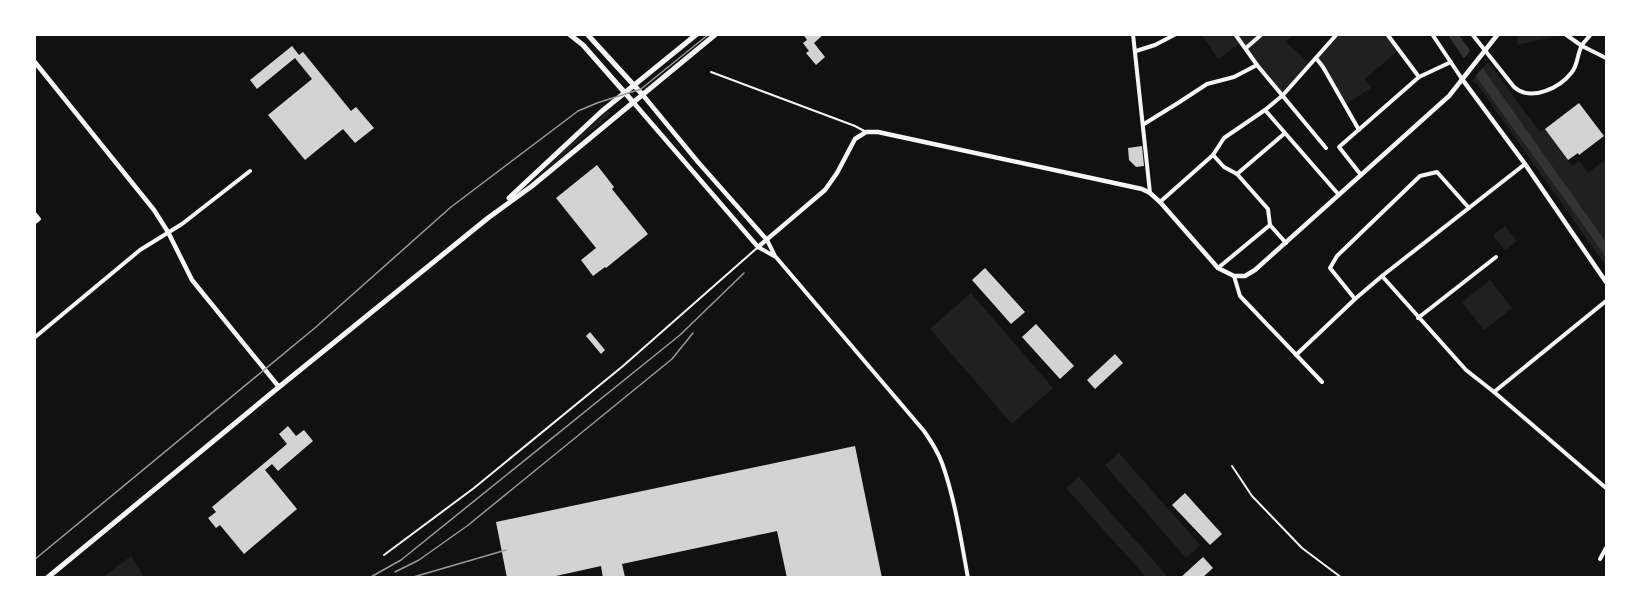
<svg xmlns="http://www.w3.org/2000/svg" width="1641" height="612" font-family="Overpass,sans-serif">
<rect width="100%" height="100%" fill="#111"/>
<g fill="#202020">
<path d="M1202,35h90l-6,7 24,22 -27,31 -42,-52 -23,16z"/>
<path d="M1337,35h50l12,15 -34,29 6,9 -26,17 -29,-47z"/>
<path d="M1518,35l43,-1 1,1 -45,10z"/>
<path d="M1488,62l52,70 5,-3 27,37 7,-5 9,12 18,-14v83l-124,-173z"/>
<path d="M1476,76l89,122 41,60v8l-129,-182 -5,-3z"/>
<path d="M607,112l4,1 -73,64 5,-8z"/>
<path d="M1505,226l12,15 -12,9 -12,-15z"/>
<path d="M1490,280l22,28 -28,22 -22,-28z"/>
<path d="M971,293l82,95 -41,36 -82,-95z"/>
<path d="M1119,453l81,92 -14,13 -81,-93z"/>
<path d="M1079,477l89,100h-22l-80,-89z"/>
<path d="M131,556l13,21h-41z"/>
</g>
<path fill="#333" d="M1448,35h11l147,207v16c-51,-75 -108,-147 -158,-223z"/>
<path fill="#111" d="M1472,49l12,17 -10,12 -12,-17z"/>
<g fill="#d3d3d3">
<path d="M803,34h21l-10,9 11,14 -9,8 -10,-12 3,-2 -6,-8 4,-3z"/>
<path d="M292,46l7,9 4,-3 48,59 5,-4 18,21 -19,15 -12,-14 -38,31 -37,-45 44,-36 -17,-21 -38,31 -7,-9z"/>
<path d="M1579,103l25,33 -25,19 -1,-2 -10,7 -23,-31z"/>
<path d="M1142,146l2,20 -8,1 -7,-7 -1,-12z"/>
<path d="M597,165l17,22 -2,2 36,45 -42,34 -1,-1 -12,9 -12,-16 15,-12 -40,-50z"/>
<path d="M985,268l40,44 -14,12 -39,-44z"/>
<path d="M1036,324l38,42 -14,13 -38,-42z"/>
<path d="M590,332l15,18 -4,4 -15,-18z"/>
<path d="M1115,354l8,9 -28,26 -8,-9z"/>
<path d="M288,426l8,10 8,-6 9,11 -35,30 -6,-7 -7,6 32,39 -53,45 -24,-29 -4,3 -8,-10 8,-6 -4,-5 75,-63 -8,-10z"/>
<path d="M855,446l27,132h-95l-10,-47 -155,33 3,13 -4,1h-18l-2,-12 -54,12h-40l-11,-56z"/>
<path d="M1185,493l37,41 -12,11 -38,-40z"/>
<path d="M1203,557l10,11 -11,10h-22z"/>
</g>
<g fill="none" stroke-linecap="round" stroke-linejoin="round">
<g stroke="#f5f5f5" stroke-width="2">
<path d="M711,72l144,54 11,6"/>
<path d="M1232,466l20,30 50,52 40,30"/>
<path d="M384,555l90,-67 149,-122 134,-118"/>
</g>
<g stroke="#f5f5f5" stroke-width="4">
<path d="M1133,34l17,159"/>
<path d="M1235,34l22,31 69,83"/>
<path d="M1387,34l32,43"/>
<path d="M1432,34l30,45"/>
<path d="M1472,34l42,53c17,15 46,1 58,-15 6,-7 5,-18 10,-27 2,-3 6,-7 9,-11"/>
<path d="M1565,34l17,12 24,12"/>
<path d="M1246,48l16,-14"/>
<path d="M1136,51l19,-6 21,-11"/>
<path d="M1316,58l7,9 36,63"/>
<path d="M1265,110l74,85"/>
<path d="M1144,124l34,-21 29,-19 27,-7 23,-12"/>
<path d="M1213,155l11,12 13,7 31,35 2,16 -52,43"/>
<path d="M1237,174l48,-41"/>
<path d="M1361,175l-22,-28 80,-70 32,-15"/>
<path d="M1160,202l53,-47 11,-17 41,-28 18,-15 54,-61"/>
<path d="M34,213l5,6 -5,4"/>
<path d="M1270,225l16,18"/>
<path d="M767,240l8,16 149,175c7,10 14,21 18,32 13,36 19,77 26,115"/>
<path d="M758,247l16,9"/>
<path d="M1234,276l6,20 82,86"/>
<path d="M1382,276l84,94 28,22 112,96"/>
<path d="M1355,299l-25,-31 7,-12 83,-80 17,-4 32,36"/>
<path d="M1418,318l78,-61"/>
<path d="M34,338l106,-88 42,-26 68,-53"/>
<path d="M1296,355l59,-56 27,-23 143,-112"/>
<path d="M1494,392l112,-91"/>
<path d="M1600,559l6,-11"/>
</g>
<g stroke="#f5f5f5" stroke-width="4.5">
<path d="M34,61l120,149 14,22 24,48 87,107"/>
<path d="M1462,79l63,85 81,118"/>
<path d="M642,94l56,68 69,78"/>
<path d="M633,102l125,145 67,-57 12,-17 18,-34 11,-7h12l264,57 8,4 10,9 58,66 16,8h11l10,-6 194,-174 49,-62"/>
</g>
<g stroke="#f5f5f5" stroke-width="5">
<path d="M569,34l14,11 50,57"/>
<path d="M587,34l55,60"/>
<path d="M509,198l92,-86 96,-78"/>
<path d="M47,578l232,-191 209,-169 44,-32 184,-152"/>
</g>
<path stroke="#9a9a9a" stroke-width="1.5" d="M34,560l282,-233 135,-120 127,-96 19,-8 44,-14 68,-55"/>
<g stroke="#9a9a9a" stroke-width="1.5">
<path d="M395,572l24,-12 48,-34 205,-167 21,-26"/>
<path d="M369,578l32,-18 279,-225 64,-62"/>
<path d="M410,578l96,-28"/>
</g>
</g>
<rect width="1641" height="612" fill="none" stroke="#ffffff" stroke-width="72"/>
</svg>
